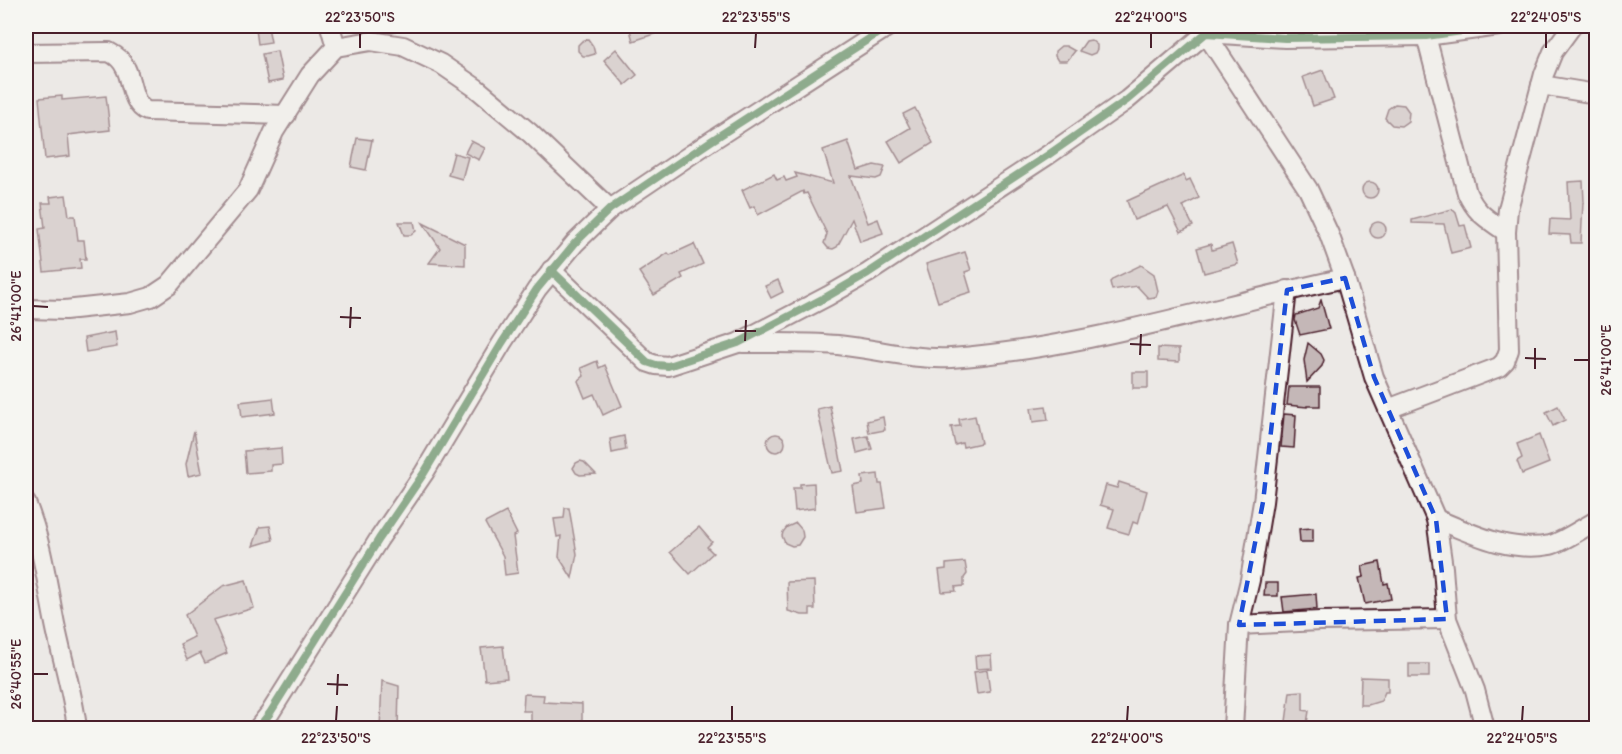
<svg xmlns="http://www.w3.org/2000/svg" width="1622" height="754" font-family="Itim,sans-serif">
<rect width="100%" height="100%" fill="#ece9e6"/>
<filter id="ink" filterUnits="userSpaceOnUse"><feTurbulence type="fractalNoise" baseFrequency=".0167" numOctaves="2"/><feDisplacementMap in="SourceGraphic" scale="12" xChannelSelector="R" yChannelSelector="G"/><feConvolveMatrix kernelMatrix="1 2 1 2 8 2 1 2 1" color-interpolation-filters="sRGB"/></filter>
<g filter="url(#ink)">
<g fill="#c4b7b7" stroke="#4a1f2b" stroke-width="1.5">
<path d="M629,26h42l1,2 -39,13z"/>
<path d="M268,27l3,15 -13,2 -2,-15z"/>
<path d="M588,39l5,7 2,8 -7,2h-5l-5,-5v-6l4,-4z"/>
<path d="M1091,40l6,5v4l-2,4 -5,2 -11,-4 7,-10z"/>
<path d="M1061,46h5l9,5 -8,10h-9l-3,-5v-5z"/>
<path d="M616,49l21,26 -12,10 -21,-25z"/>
<path d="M277,51l6,29 -15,3 -6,-29z"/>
<path d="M1323,70l11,29 -21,7 -10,-29z"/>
<path d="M62,96v4l44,-4 4,34 -42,5 2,21 -25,3 -6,-61z"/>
<path d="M1395,104l9,1 5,7 -1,9 -7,5 -9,-1 -7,-7 3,-9z"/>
<path d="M915,108l18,35 -32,20 -13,-22 22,-13 -7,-14z"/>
<path d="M357,138l15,2 -6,30 -15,-3z"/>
<path d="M471,141l14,7 -6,12 -14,-7z"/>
<path d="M848,141l10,29 16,-5 11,2 -4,10 -5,2 -25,-3 17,47 10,-4 5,14 -23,8 -8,-22 -15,28 -4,2 -5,-1 -4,-5 3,-9 -20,-41 -3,1 -1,-3 -45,24 -4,-9 -4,2 -8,-18 32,-16 3,6 7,-3 2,4 11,-4 -2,-4 38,10 -10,-33z"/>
<path d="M454,153l14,4 -6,22 -14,-4z"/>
<path d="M1184,175l2,6 4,-2 9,19 -16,8 10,20 -12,6 -13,-25 -34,13 -7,-19z"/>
<path d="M1583,181l1,21h-1l-2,41h-10l-1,-8 -21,-1 1,-15 20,1 -2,-38z"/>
<circle cx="1370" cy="190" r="8"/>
<path d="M66,195l3,21h6l3,24h6l2,19h-6l1,9 -37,4 -5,-43 6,-1 -3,-25h9l-1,-6z"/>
<path d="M1452,209l4,4 4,13 5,-1 6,23 -20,5 -7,-29 -32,-1v-3z"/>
<circle cx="1378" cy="230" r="8"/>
<path d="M399,222h15l2,9 -5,4h-7z"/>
<path d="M423,223l42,21v21l-36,-2 11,-15z"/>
<path d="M694,244l9,20 -22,10 2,4 -29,17 -15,-23 29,-19 2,2z"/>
<path d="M1211,244l1,6 20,-6 6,20 -34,9 -7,-25z"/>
<path d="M965,252l6,18 -6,2 6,20 -33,10 -12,-38z"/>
<path d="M1141,265l13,9 4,17 -2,6 -8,1 -11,-12 -25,4 -2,-8 4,-4z"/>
<path d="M778,280l5,12 -12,6 -6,-12z"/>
<path d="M1321,300l8,29 -29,6 -5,-15 1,-5 22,-7z"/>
<path d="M115,332l2,15 -31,5 -2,-14z"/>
<path d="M1308,343l13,11 3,6 -2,6 -15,16 -3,-22z"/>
<path d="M1158,348l21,1v13l-21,-1z"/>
<path d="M597,361l2,7 6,-3 17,41 -19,9 -9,-21 -9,4 -7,-17 6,-5 -3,-8z"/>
<rect x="1133" y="372" width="15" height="16"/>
<path d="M1289,387h31v19h-13v1l-20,-2z"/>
<path d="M273,398l2,15 -33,4 -2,-15z"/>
<path d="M830,406l13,65 -11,2 -15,-64z"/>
<path d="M1046,406l2,14 -15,2 -2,-14z"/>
<path d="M1558,406l7,14 -12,6 -7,-14z"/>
<path d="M1284,414l12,1 -2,33 -13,-1z"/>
<path d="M975,416l6,27 -18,4 -1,-4 -7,2 -4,-18 9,-1 -1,-7z"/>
<path d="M883,417l2,13 -16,3 -2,-12z"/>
<path d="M194,431l8,42 -14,3 -2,-12z"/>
<circle cx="776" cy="443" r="9"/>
<path d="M1539,435l10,28 -27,11 -5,-13 5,-3 -5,-14z"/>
<path d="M624,436l2,14 -14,3 -2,-14z"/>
<path d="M868,436l4,13 -15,4 -3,-14z"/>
<path d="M281,448l1,16 -11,1v6l-25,2 -2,-22z"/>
<path d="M580,461l4,1 12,12 -16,1 -4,-2 -3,-5 3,-5z"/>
<path d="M878,474l1,10h3l4,24 -29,4 -4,-26 10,-2 -1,-8z"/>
<path d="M1119,482l28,9 -9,33 -5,-2 -4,12 -21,-6 6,-19 -14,-4 6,-20 11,3z"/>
<path d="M814,483l1,25 -20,3 -2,-23h7v-4z"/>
<path d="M565,508h4l8,46 -5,24 -13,-21 2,-21 -4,1 -3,-18 10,-1z"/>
<path d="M506,512l11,22 -4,2 5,37 -13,2 -2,-19 -18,-33z"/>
<path d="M796,523l6,7 1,7 -5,8 -6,1 -7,-3 -3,-7 1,-4 4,-5z"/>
<path d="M270,526l3,14 -20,6 7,-19z"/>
<path d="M699,527l13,15 -5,5 6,6 -23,21 -20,-22z"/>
<path d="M1313,528v14h-13l-1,-13z"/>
<path d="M965,562l2,12 -3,4v8l-9,1 1,4 -14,1 -3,-22 7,-1v-5z"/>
<path d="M1380,562l4,22 4,-1 3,16 -26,5 -6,-26 5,-1 -2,-11z"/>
<path d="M246,580l8,28 -41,12 14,33 -22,10 -5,-10 -13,7 -7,-16 14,-7 -9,-22 38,-29z"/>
<path d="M814,581l1,28h-5v6h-8l-14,-4 -1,-29z"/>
<path d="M1265,583h13v13h-14z"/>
<path d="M1316,594l1,15 -33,3 -2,-15z"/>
<path d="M503,646l4,32 -22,2 -4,-32z"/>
<path d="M991,655l1,13 -16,1 -1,-13z"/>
<rect x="1409" y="664" width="20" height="13"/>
<path d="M987,670l3,22 -13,2 -3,-22z"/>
<path d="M1361,677l27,1v14h-3l-4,9 -13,4h-8z"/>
<path d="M382,681l17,5 -1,43h-18z"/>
<path d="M1303,691v19l6,1 -3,18h-21l5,-37z"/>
<path d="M524,694l20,1 -1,7 39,2v19h-8l-1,6h-34v-5h-8v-13h-8z"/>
</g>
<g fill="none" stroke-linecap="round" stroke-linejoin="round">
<g stroke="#4a1f2b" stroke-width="22">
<g id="minor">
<path d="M330,26l6,21"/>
<path d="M1201,26l107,163 21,45 16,44 29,99 62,142 7,49 4,51 28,71 10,38"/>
<path d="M1426,36l41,157c10,22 21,26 39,39"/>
<path d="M26,53l83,-1c8,4 13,8 17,17 6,12 6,36 21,42l139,4"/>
<path d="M1541,85l55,9"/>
<path d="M551,270l96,92 9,3 12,1 70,-23 90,-47 40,-23 180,-118 79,-55 79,-67 79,5 141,-2 73,-10"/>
<path d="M26,309l39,1 65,-7 21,-6 18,-12 79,-95 26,-58 36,-57 26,-28 35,-6 32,5 38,18 35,24 54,45 80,76"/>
<path d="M743,343c32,0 63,-1 95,2 38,4 75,15 113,13 134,-10 263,-52 394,-80"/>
<path d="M1388,409l111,-42 6,-6 4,-11 -3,-118 2,-23 36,-135 9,-22 19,-26"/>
<path d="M26,503c16,39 21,81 29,121 7,35 18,69 22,104"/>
<path d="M1436,519c36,15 75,34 114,26 13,-3 34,-18 46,-24"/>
<path d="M1239,625l81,-4 127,-2"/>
<path d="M258,728l12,-15 109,-174 45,-66 78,-130 35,-54 38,-46 35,-34 101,-68 178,-115"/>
<path d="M1233,728l6,-103 11,-45 13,-78 24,-212"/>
</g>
</g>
<use href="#minor" stroke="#f6f6f2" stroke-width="18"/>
<g stroke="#f6f6f2" stroke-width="11">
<g id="cycleway">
<path d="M551,270l96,92 9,3 12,1 70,-23 90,-47 40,-23 180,-118 79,-55 79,-67 79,5 141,-2 73,-10"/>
<path d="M258,728l12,-15 109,-174 45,-66 78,-130 35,-54 38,-46 35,-34 101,-68 178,-115"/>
</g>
</g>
<use href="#cycleway" stroke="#1b5e20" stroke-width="8"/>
</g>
</g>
<path d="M0 0H1622V754H0ZM1345,278l29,99 62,142 11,100 -208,6 24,-123 24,-212z" fill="#ece9e6" fill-opacity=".55" fill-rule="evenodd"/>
<path fill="none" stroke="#1d4ed8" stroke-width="4.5" stroke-dasharray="12 8" stroke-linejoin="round" d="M1345,278l29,99 62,142 11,100 -208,6 24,-123 24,-212z"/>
<path fill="none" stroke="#4a1f2b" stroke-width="2" d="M360,48v-15M755,48l1,-15M1151,48v-15M1546,48v-15M33,306l15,1M340,317l21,1M350,328l1,-21M735,331h21M745,341l1,-21M1130,344l21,1M1140,355l1,-21M1525,358l21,1M1574,360h15M1535,369v-21M33,674h15M327,684l21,1M337,695l1,-21M336,721l1,-15M732,721v-15M1127,721l1,-15M1522,721l1,-15"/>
<rect width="1622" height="754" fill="none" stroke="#f6f6f2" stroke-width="66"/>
<rect x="33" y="33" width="1556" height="688" fill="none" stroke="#4a1f2b" stroke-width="2"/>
<g font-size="15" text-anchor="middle" fill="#4a1f2b">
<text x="360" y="22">22°23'50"S</text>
<text x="756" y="22">22°23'55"S</text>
<text x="1151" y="22">22°24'00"S</text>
<text x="1546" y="22">22°24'05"S</text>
<text transform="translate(16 306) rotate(-90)" y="5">26°41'00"E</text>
<text transform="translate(1606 360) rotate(-90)" y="5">26°41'00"E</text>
<text transform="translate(16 674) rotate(-90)" y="5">26°40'55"E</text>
<text x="336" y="743">22°23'50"S</text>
<text x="732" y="743">22°23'55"S</text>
<text x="1127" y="743">22°24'00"S</text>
<text x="1522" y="743">22°24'05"S</text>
</g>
</svg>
